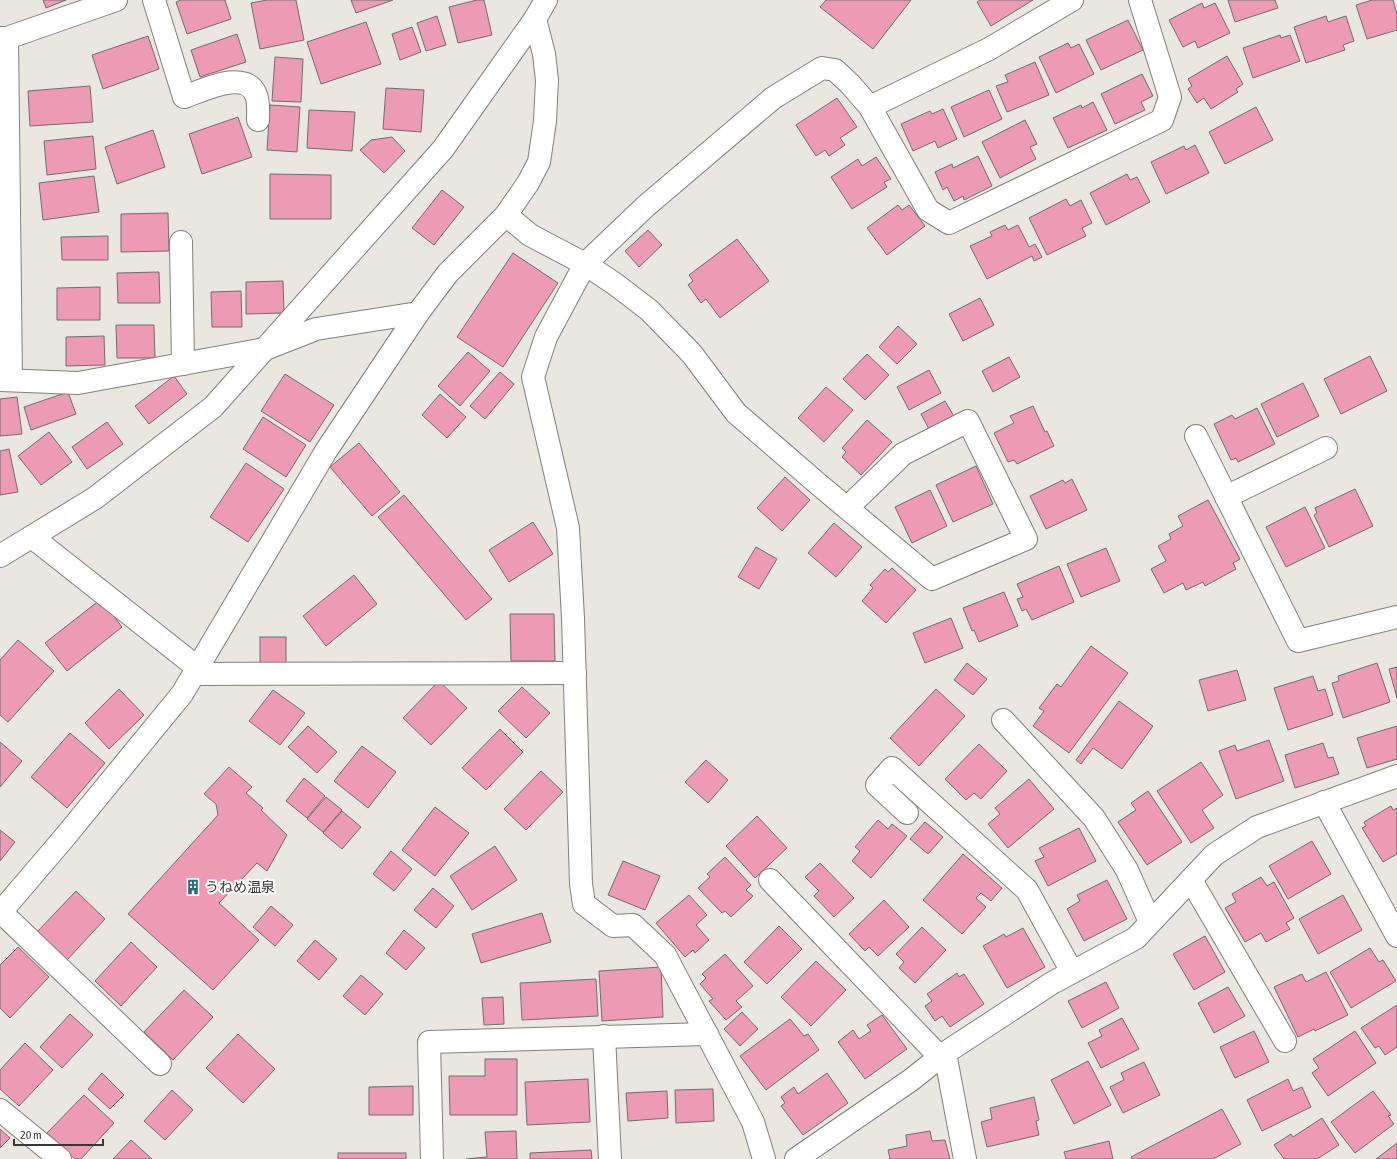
<svg xmlns="http://www.w3.org/2000/svg" width="1397" height="1159" font-family="'Asap Condensed','Noto Sans JP',sans-serif">
<rect width="100%" height="100%" fill="#eae7e1"/>
<g fill="#ed9ab4" stroke="#736c6e">
<path d="M43,0h23l-20,8z"/>
<path d="M181,0h44l6,19 -44,15 -11,-32z"/>
<path d="M267,0h29l8,40 -44,9 -9,-46z"/>
<path d="M351,0h42l-37,13z"/>
<path d="M477,0h7l8,35 -34,8 -9,-36z"/>
<path d="M826,0h85l-38,49 -53,-42z"/>
<path d="M980,0h53l-42,26 -14,-24z"/>
<path d="M1228,0h47l3,8 -43,14z"/>
<path d="M1372,0h21l4,14v16l-30,9 -11,-34z"/>
<path d="M1202,3l2,5 11,-5 15,30 -32,15 -3,-7 -12,6 -14,-27z"/>
<path d="M437,16l9,29 -20,6 -9,-28z"/>
<path d="M1326,16l2,6 18,-6 8,25 -11,4 2,5 -39,13 -12,-36z"/>
<path d="M1128,20l15,30 -42,20 -15,-30z"/>
<path d="M366,22l15,42 -60,20 -14,-42z"/>
<path d="M412,27l9,25 -21,8 -8,-26z"/>
<path d="M237,34l9,28 -46,15 -9,-27z"/>
<path d="M1280,35l1,3 9,-3 10,26 -47,17 -10,-30z"/>
<path d="M148,36l11,33 -56,20 -11,-34z"/>
<path d="M1068,43l3,5 8,-4 15,30 -38,19 -17,-36z"/>
<path d="M1227,56l16,28 -7,5 2,3 -27,17 -7,-11 -7,5 -9,-14 4,-3 -4,-7z"/>
<path d="M275,57l28,2 -2,43 -29,-1z"/>
<path d="M1035,62l14,33 -42,17 -11,-26 12,-4 -3,-7z"/>
<path d="M1142,74l11,22 -12,6 4,8 -30,14 -14,-30z"/>
<path d="M90,86l3,36 -63,4 -2,-35z"/>
<path d="M386,88l38,2 -3,42 -38,-3z"/>
<path d="M989,90l13,29 -38,18 -13,-30z"/>
<path d="M837,98l20,29 -17,11 5,7 -16,11 -4,-6 -9,6 -20,-31z"/>
<path d="M1093,102l14,28 -39,18 -15,-30 28,-13 1,3z"/>
<path d="M270,105l30,2 -3,45 -30,-2z"/>
<path d="M1256,107l17,33 -48,24 -16,-32z"/>
<path d="M943,109l14,30 -19,9 -3,-7 -22,10 -12,-27 29,-13 2,3z"/>
<path d="M309,110l46,2 -3,39 -45,-3z"/>
<path d="M238,117l14,40 -50,17 -13,-40z"/>
<path d="M1025,120l12,24 -7,3 6,12 -36,19 -18,-36z"/>
<path d="M153,130l12,37 -48,17 -12,-37z"/>
<path d="M93,136l3,33 -49,6 -3,-34z"/>
<path d="M392,137l13,14 -21,22 -24,-23 11,-10z"/>
<path d="M1195,145l14,28 -43,21 -15,-32 33,-16 2,4z"/>
<path d="M978,156l14,30 -28,14 -1,-4 -9,5 -7,-14 -4,3 -8,-18 17,-8 1,4z"/>
<path d="M876,157l15,22 -7,3 3,5 -35,22 -21,-32 27,-18 4,7z"/>
<path d="M270,174l61,1v44h-61z"/>
<path d="M1127,174l3,6 7,-3 13,25 -44,23 -16,-32z"/>
<path d="M94,176l5,36 -56,8 -4,-37z"/>
<path d="M442,190l22,17 -30,38 -22,-17z"/>
<path d="M1066,199l4,7 11,-6 11,23 -10,5 4,8 -39,19 -18,-37z"/>
<path d="M898,205l4,5 7,-5 16,21 -38,29 -20,-27z"/>
<path d="M168,213l1,38 -48,1v-38z"/>
<path d="M1005,225l3,5 10,-5 11,22 6,-3 7,13 -8,4 -2,-5 -45,23 -17,-33 22,-10 -2,-4z"/>
<path d="M648,230l14,15 -23,22 -14,-16z"/>
<path d="M108,236v24h-46l-1,-23z"/>
<path d="M737,239l32,42 -49,37 -14,-19 -5,4 -13,-18 5,-4 -4,-6z"/>
<path d="M513,253l45,30 -55,84 -46,-30z"/>
<path d="M159,272l1,31h-42l-1,-30z"/>
<path d="M283,281l1,32 -38,1v-32z"/>
<path d="M100,287v33h-43v-32z"/>
<path d="M241,291l1,36h-30l-1,-35z"/>
<path d="M980,298l14,27 -31,16 -14,-27z"/>
<path d="M116,325h38l1,33h-38z"/>
<path d="M898,326l19,18 -20,20 -18,-17z"/>
<path d="M104,336l1,29 -39,1v-29z"/>
<path d="M468,352l22,19 -30,35 -22,-20z"/>
<path d="M867,354l22,21 -24,25 -22,-21z"/>
<path d="M1370,356l17,35 -46,23 -17,-35z"/>
<path d="M1009,357l11,20 -27,15 -11,-21z"/>
<path d="M929,370l12,23 -32,17 -12,-23z"/>
<path d="M500,372l14,12 -29,35 -15,-13z"/>
<path d="M285,374l49,31 -24,37 -49,-31z"/>
<path d="M174,376l13,18 -38,30 -14,-18z"/>
<path d="M1303,383l16,33 -42,21 -16,-33z"/>
<path d="M826,387l27,23 -29,32 -26,-24z"/>
<path d="M68,392l8,22 -45,16 -7,-23z"/>
<path d="M440,394l26,23 -19,21 -25,-23z"/>
<path d="M17,397l5,37 -22,2v-37z"/>
<path d="M945,401l10,17 -25,13 -9,-17z"/>
<path d="M1033,406l12,26 2,-1 7,15 -37,18 -3,-4 -6,2 -14,-29 20,-10 -4,-7z"/>
<path d="M1257,408l18,36 -37,18 -2,-4 -5,2 -17,-36 18,-9 3,4z"/>
<path d="M263,417l43,28 -20,32 -43,-28z"/>
<path d="M867,420l25,22 -31,33 -19,-18 4,-5 -4,-4z"/>
<path d="M107,422l16,22 -36,25 -15,-22z"/>
<path d="M49,432l23,30 -31,23 -23,-29z"/>
<path d="M359,443l41,49 -28,24 -42,-49z"/>
<path d="M9,449l9,43 -18,3v-44z"/>
<path d="M246,463l38,26 -36,53 -38,-25z"/>
<path d="M976,466l17,38 -40,18 -17,-37z"/>
<path d="M785,477l25,23 -28,31 -25,-23z"/>
<path d="M1072,479l15,31 -41,19 -16,-33 33,-16 2,3z"/>
<path d="M1355,489l18,37 -44,21 -15,-32 3,-2 -2,-5z"/>
<path d="M930,490l17,36 -35,17 -17,-36z"/>
<path d="M404,495l88,104 -26,21 -88,-103z"/>
<path d="M1208,500l32,59 -7,4 3,6 -31,17 -2,-4 -17,8 -3,-7 -19,10 -13,-24 15,-8 -8,-15 13,-7 -2,-5 14,-8 -5,-10z"/>
<path d="M1305,507l20,41 -39,19 -20,-40z"/>
<path d="M533,522l20,32 -44,28 -20,-32z"/>
<path d="M834,523l28,24 -26,30 -28,-24z"/>
<path d="M756,547l21,12 -18,30 -21,-12z"/>
<path d="M1106,548l14,33 -39,16 -14,-33z"/>
<path d="M1059,566l15,36 -42,18 -6,-11 -4,2 -5,-12 6,-2 -6,-13z"/>
<path d="M892,568l24,22 -30,33 -24,-22 11,-13 -3,-3 15,-16 3,3z"/>
<path d="M354,575l23,29 -51,42 -23,-30z"/>
<path d="M1004,592l14,34 -39,16 -5,-12 -2,1 -9,-23z"/>
<path d="M101,599l21,28 -55,44 -22,-28z"/>
<path d="M510,614h44l1,47h-44z"/>
<path d="M951,618l12,30 -38,15 -12,-30z"/>
<rect x="260" y="637" width="26" height="29"/>
<path d="M18,640l36,31 -46,51 -8,-7v-55z"/>
<path d="M1091,646l37,27 -59,80 -36,-27 11,-15 -5,-3 18,-24 4,3z"/>
<path d="M967,663l20,16 -14,16 -19,-15z"/>
<path d="M1377,663l13,39 -47,16 -11,-35 7,-2 -1,-5z"/>
<path d="M1397,667v31l-8,-29z"/>
<path d="M1237,670l9,30 -38,11 -9,-31z"/>
<path d="M1313,676l5,15 7,-2 8,26 -45,15 -14,-42z"/>
<path d="M439,681l28,27 -36,37 -28,-27z"/>
<path d="M522,687l28,26 -24,25 -28,-27z"/>
<path d="M119,689l25,26 -35,34 -24,-26z"/>
<path d="M936,689l29,27 -46,50 -29,-28z"/>
<path d="M273,690l32,23 -25,32 -31,-24z"/>
<path d="M1119,701l34,25 -31,43 -29,-21 -12,16 -5,-4z"/>
<path d="M308,726l29,26 -20,21 -29,-26z"/>
<path d="M1397,726v33l-30,9 -10,-30z"/>
<path d="M500,729l23,23 -37,38 -24,-22z"/>
<path d="M70,733l35,30 -38,45 -36,-31z"/>
<path d="M1269,740l15,41 -48,18 -17,-48 16,-6 2,6z"/>
<path d="M0,742l22,19 -22,26z"/>
<path d="M1323,743l5,15 5,-1 6,17 -44,14 -10,-33z"/>
<path d="M979,744l28,27 -26,28 -7,-6 -8,7 -21,-21z"/>
<path d="M362,746l34,26 -28,36 -34,-27z"/>
<path d="M706,760l22,20 -20,23 -23,-21z"/>
<path d="M1201,762l22,33 -21,15 12,18 -23,15 -34,-52z"/>
<path d="M229,767l23,20 -6,6 17,15 -2,2 26,25 -20,36 -10,-8 -38,40 40,37 -46,50 -85,-76 90,-99 -2,-11 -12,-10z"/>
<path d="M541,771l22,21 -37,38 -22,-21z"/>
<path d="M304,778l21,18 -18,22 -21,-17z"/>
<path d="M1029,779l25,30 -46,39 -20,-24 12,-10 -5,-6z"/>
<path d="M1148,791l34,51 -35,23 -29,-43 18,-12 -5,-7z"/>
<path d="M326,797l16,13 -19,22 -16,-13z"/>
<path d="M1391,806l2,4 4,-2v46l-14,8 -21,-34 4,-2 -2,-4z"/>
<path d="M435,807l34,26 -34,43 -33,-26z"/>
<path d="M342,811l19,16 -19,22 -19,-16z"/>
<path d="M757,816l30,32 -32,30 -29,-32z"/>
<path d="M878,820l10,9 4,-5 15,12 -36,42 -19,-17 8,-10 -5,-4z"/>
<path d="M925,822l18,15 -15,17 -18,-15z"/>
<path d="M1079,828l17,33 -48,25 -13,-25 9,-4 -5,-9z"/>
<path d="M0,830l15,12 -15,19z"/>
<path d="M1312,841l19,33 -43,25 -19,-33z"/>
<path d="M495,846l22,34 -45,30 -22,-34z"/>
<path d="M391,851l21,18 -18,22 -21,-17z"/>
<path d="M963,854l39,34 -11,13 -10,-8 -5,5 10,9 -24,27 -39,-34z"/>
<path d="M725,857l26,28 -5,5 7,6 -22,21 -6,-6 -3,2 -24,-25 12,-11 -3,-3z"/>
<path d="M623,861l37,15 -15,34 -37,-15z"/>
<path d="M820,863l34,35 -20,19 -20,-21 5,-5 -14,-14z"/>
<path d="M1261,877l6,9 7,-4 20,36 -8,5 4,6 -24,13 -5,-9 -16,9 -20,-34 11,-6 -4,-8z"/>
<path d="M1107,880l20,39 -43,22 -17,-32 13,-8 -3,-6z"/>
<path d="M433,888l21,18 -18,22 -22,-18z"/>
<path d="M76,891l29,28 -38,41 -30,-28z"/>
<path d="M689,895l18,20 -11,10 13,15 -14,13 -2,-3 -8,7 -29,-34z"/>
<path d="M1343,895l19,35 -44,24 -19,-35z"/>
<path d="M884,900l25,27 -31,29 -9,-9 -4,4 -16,-17z"/>
<path d="M271,906l22,19 -18,21 -22,-19z"/>
<path d="M542,913l9,29 -70,21 -9,-29z"/>
<path d="M779,926l23,23 -35,35 -23,-22z"/>
<path d="M922,927l24,23 -31,33 -16,-15 5,-6 -8,-8z"/>
<path d="M1023,928l22,39 -38,21 -24,-42 21,-12 2,3z"/>
<path d="M404,930l21,18 -19,22 -20,-17z"/>
<path d="M1205,936l20,36 -31,18 -21,-36z"/>
<path d="M315,940l22,19 -18,21 -22,-19z"/>
<path d="M131,942l26,25 -36,39 -26,-25z"/>
<path d="M18,947l31,30 -39,41 -10,-10v-43z"/>
<path d="M1370,948l9,14 4,-2 13,21 -45,27 -21,-36z"/>
<path d="M725,954l28,32 -17,15 6,6 -16,13 -17,-19 4,-2 -13,-15 6,-6 -4,-4z"/>
<path d="M816,961l30,29 -35,36 -30,-29z"/>
<path d="M661,967l2,50 -61,4 -3,-50z"/>
<path d="M1326,972l22,43 -33,16 -1,-2 -16,8 -24,-50 28,-13 4,8z"/>
<path d="M957,973l2,4 5,-3 20,30 -34,23 -8,-11 -7,5 -10,-15 7,-5 -5,-7z"/>
<path d="M361,975l22,19 -18,21 -22,-19z"/>
<path d="M596,979l2,37 -76,4 -2,-37z"/>
<path d="M1106,982l13,26 -37,20 -14,-27z"/>
<path d="M1228,987l17,29 -31,17 -16,-30z"/>
<path d="M184,990l29,27 -40,43 -29,-28z"/>
<path d="M503,997l1,27 -20,1 -2,-27z"/>
<path d="M1397,1005v42l-12,8 -6,-9 -4,2 -14,-20z"/>
<path d="M742,1012l16,17 -18,17 -16,-17z"/>
<path d="M70,1014l23,21 -31,33 -22,-21z"/>
<path d="M882,1015l25,34 -42,30 -27,-37 15,-12 6,9 12,-8 -4,-6z"/>
<path d="M1122,1018l17,31 -38,19 -13,-25 14,-7 -3,-6z"/>
<path d="M790,1019l14,17 4,-2 11,16 -53,40 -26,-34z"/>
<path d="M1254,1031l15,31 -34,16 -15,-31z"/>
<path d="M1355,1031l21,32 -48,33 -16,-23 7,-5 -6,-9z"/>
<path d="M238,1034l37,35 -32,34 -37,-35z"/>
<path d="M25,1043l28,27 -34,36 -19,-17v-19z"/>
<path d="M485,1059h32v56h-67l-1,-39h36z"/>
<path d="M1088,1061l23,44 -37,19 -23,-44z"/>
<path d="M1144,1062l16,33 -37,18 -13,-26 14,-7 -3,-7z"/>
<path d="M102,1073l22,22 -14,14 -22,-20z"/>
<path d="M827,1073l21,30 -45,32 -22,-29 4,-3 -4,-6 13,-10 4,7z"/>
<path d="M588,1079l2,43 -63,3 -2,-43z"/>
<path d="M1288,1079l5,12 9,-4 9,20 -49,24 -15,-31z"/>
<path d="M413,1086v29h-44v-28z"/>
<path d="M713,1089l1,32 -38,2 -1,-33z"/>
<path d="M172,1090l21,20 -28,30 -21,-19z"/>
<path d="M667,1091l1,27 -40,3 -2,-28z"/>
<path d="M1373,1091l18,24 -3,1 6,8 -39,29 -24,-31z"/>
<path d="M84,1095l30,28 -33,36h-6l-28,-26z"/>
<path d="M1034,1097l5,23 -3,1 3,14 -52,12 -6,-25 11,-3 -2,-11z"/>
<path d="M1222,1109l19,35 -28,15h-81l-1,-2z"/>
<path d="M1322,1118l17,27 -22,14h-33l-10,-14 17,-11 2,3z"/>
<path d="M0,1129l10,9 -10,10z"/>
<path d="M516,1131l1,28h-51l21,-2 -2,-25z"/>
<path d="M930,1131l2,10 13,-1 5,19h-60l-2,-9 19,-4 -1,-11z"/>
<path d="M131,1140l21,19h-39z"/>
<path d="M1109,1141l4,18h-47l-2,-7z"/>
<path d="M1397,1143v16h-21z"/>
<path d="M591,1150l1,9h-62v-6z"/>
<rect x="338" y="1153" width="68" height="6"/>
</g>
<g fill="none" stroke-linecap="round" stroke-linejoin="round">
<g stroke="#83807b" stroke-width="24">
<g id="street">
<path d="M154,0l30,97c18,-6 62,-29 72,-2 3,7 2,17 2,25"/>
<path d="M0,38h7l109,-38"/>
<path d="M7,38l4,342"/>
<path d="M870,107l58,103 21,13 213,-103 8,-23 -30,-97"/>
<path d="M506,215l24,20 55,29 30,20 34,26 43,44 44,59 81,70 115,96 94,-40 -58,-118 -65,33 -56,54"/>
<path d="M181,242l2,122"/>
<path d="M0,380l78,3 187,-34 51,-20 102,-16"/>
<path d="M1196,436l102,205 99,-24"/>
<path d="M1226,497l100,-49"/>
<path d="M32,537l166,131"/>
<path d="M194,674l381,-1"/>
<path d="M1003,720l91,98 33,52 23,52"/>
<path d="M1324,802l73,134"/>
<path d="M907,813l-30,-28 15,-17 135,122 45,82"/>
<path d="M770,880l170,177"/>
<path d="M1191,880l94,161"/>
<path d="M1,912l159,152"/>
<path d="M0,913l64,-75 118,-144 144,-243 92,-138 30,-40 58,-58 22,-32 11,-21 6,-41 2,-41 -3,-26 -9,-35"/>
<path d="M604,1036l6,123"/>
<path d="M945,1053l20,106"/>
<path d="M0,1110l60,49"/>
<path d="M432,1159l-3,-117 278,-8"/>
<path d="M764,1159l-11,-37 -88,-167 -32,-30 -20,1 -29,-22 -3,-20 -8,-266 -5,-90 -35,-151 13,-40 39,-73 61,-58 127,-108 49,-30 13,2 15,14 20,23 119,-58 83,-49"/>
<path d="M796,1159l115,-79 34,-27 107,-70 84,-45 78,-83 43,-28 140,-51"/>
</g>
</g>
<g stroke="#83807b" stroke-width="24">
<path id="secondary" d="M0,556l95,-58 118,-91 230,-258 92,-130 11,-19"/>
</g>
<use href="#street" stroke="#fff" stroke-width="22"/>
<use href="#secondary" stroke="#fff" stroke-width="22"/>
</g>
<defs>
<g id="building-bare" transform="scale(1.2)"><path d="M-4-6H4V6H1V3H-1V6H-4ZM-2.5-4.3h1.7v1.8h-1.7ZM.8-4.3h1.7v1.8H.8ZM-2.5-1h1.7V.8h-1.7ZM.8-1h1.7V.8H.8Z" fill="#276c7c" stroke="#fff" stroke-width="2.5" paint-order="stroke"/></g>
</defs>
<g fill-rule="evenodd">
<use href="#building-bare" x="193" y="887"/>
</g>
<g text-anchor="middle" stroke-width="4" stroke-linejoin="round" paint-order="stroke">
<g font-size="14" fill="#383735" stroke="#fff" text-anchor="start">
<text x="205" y="892">うねめ温泉</text>
</g>
</g>
<path d="M14 1139v6h89v-6" fill="none" stroke="#383735" stroke-width="2"/>
<text x="20" y="1139" font-size="12" fill="#383735" stroke="#ffffff" stroke-width="3" paint-order="stroke">20 m</text>
</svg>
